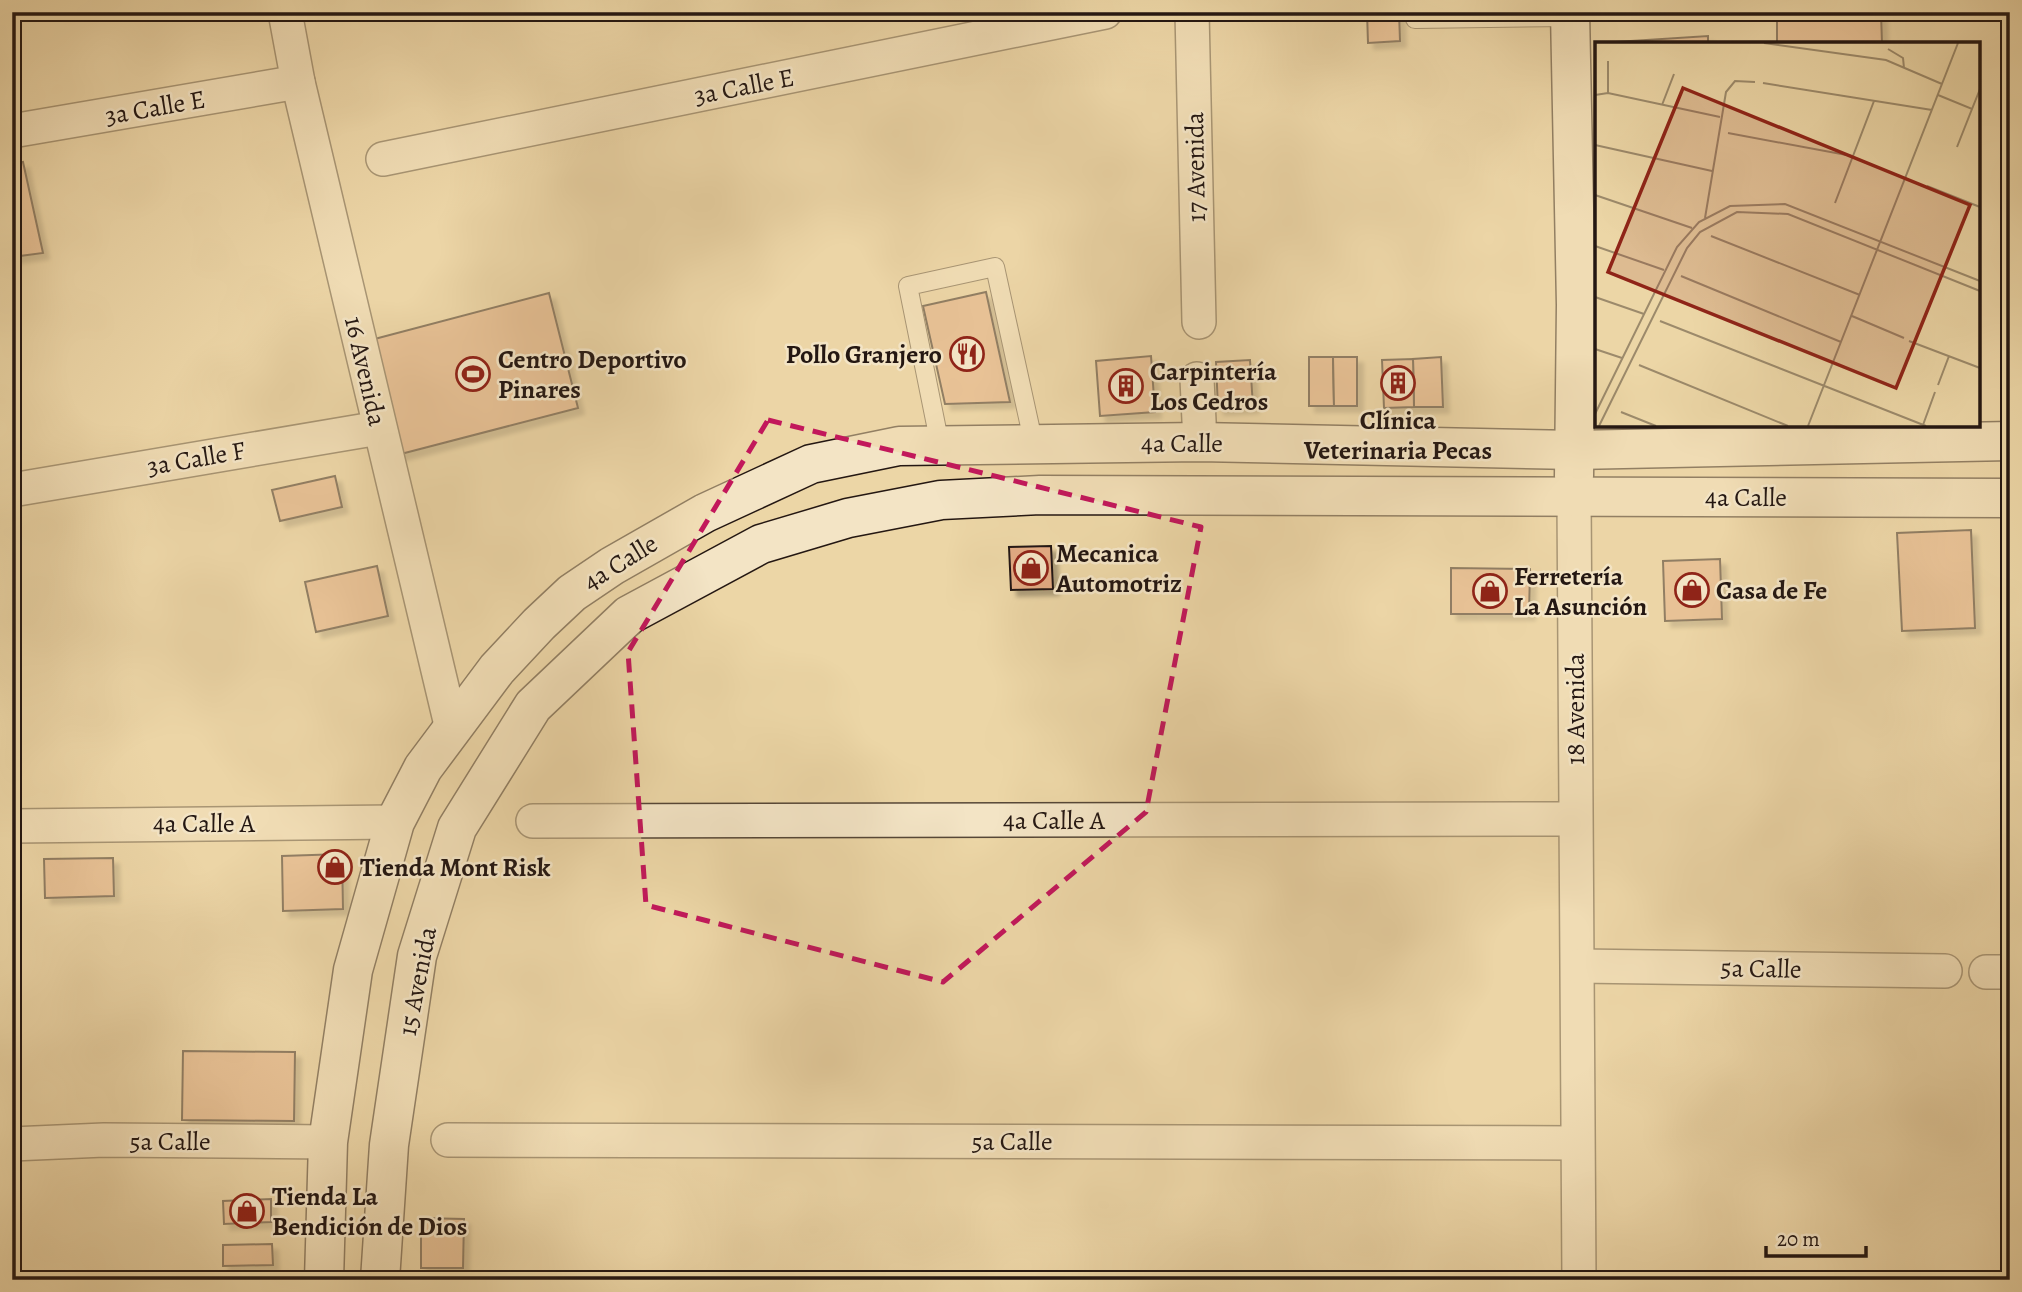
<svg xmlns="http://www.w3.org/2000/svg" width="2022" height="1292" font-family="Alegreya,serif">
<defs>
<filter id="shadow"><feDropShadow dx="6" dy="6" stdDeviation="2" flood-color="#0004"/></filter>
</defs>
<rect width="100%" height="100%" fill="#ecd6a6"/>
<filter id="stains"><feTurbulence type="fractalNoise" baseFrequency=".00286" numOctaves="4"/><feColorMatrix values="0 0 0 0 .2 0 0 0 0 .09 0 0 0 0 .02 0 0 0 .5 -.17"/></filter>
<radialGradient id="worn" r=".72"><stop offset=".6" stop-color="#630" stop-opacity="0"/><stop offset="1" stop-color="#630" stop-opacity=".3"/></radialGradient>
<g fill="#e3ab84" stroke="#241712" stroke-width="2" filter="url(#shadow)">
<path d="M1367,12h32l1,29 -32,2z"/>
<path d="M1881,12l1,32h-105v-28z"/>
<path d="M1708,36v8h-92v-2z"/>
<path d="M23,162l20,91 -31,4v-93z"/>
<path d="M986,292l24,110 -65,2 -22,-98z"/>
<path d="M549,293l29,115 -181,47 -30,-114z"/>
<path d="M1151,356l4,56 -55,4 -4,-55z"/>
<path d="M1309,357h24l1,49h-25z"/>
<path d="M1333,357h24v49h-23z"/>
<path d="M1441,357l2,50h-29l-1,-48z"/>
<path d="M1413,359l1,48 -30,1 -2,-48z"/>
<path d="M1250,360l3,47 -35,2 -2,-47z"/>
<path d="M335,476l7,31 -62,14 -8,-31z"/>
<path d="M1971,530l4,98 -73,3 -5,-98z"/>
<path d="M1051,546l2,43 -42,1 -2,-43z"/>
<path d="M1720,559l2,60 -57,2 -2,-60z"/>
<path d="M377,566l11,50 -72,16 -11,-50z"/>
<path d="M1451,568l79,1 -1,45h-78z"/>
<path d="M2010,633v77l-8,-76z"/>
<path d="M342,854l1,55 -60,2 -1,-55z"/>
<path d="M113,858l1,38 -69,2 -1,-39z"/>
<path d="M183,1051l112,1 -1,69 -112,-1z"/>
<path d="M271,1199v23l-47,2 -1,-23z"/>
<path d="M421,1218l43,1 -1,49h-42z"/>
<path d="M272,1244l1,21 -50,1v-21z"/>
</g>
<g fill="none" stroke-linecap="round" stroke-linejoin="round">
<g stroke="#564737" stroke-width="20">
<g id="lane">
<path d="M1415,19l155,-2"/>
<path d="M940,445l-32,-159 87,-19 39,178"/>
</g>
</g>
<g stroke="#564737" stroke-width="36">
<g id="street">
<path d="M285,12l13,70 154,647"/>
<path d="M1192,12l7,310"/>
<path d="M12,131l286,-49"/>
<path d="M383,159l722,-147"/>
<path d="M1197,379l3,63"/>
<path d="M12,490l367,-62"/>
<path d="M1574,496l5,784"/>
<path d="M533,821l1042,-2"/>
<path d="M12,826l383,-4"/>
<path d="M1578,966l367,5"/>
<path d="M1986,972h24"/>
<path d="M448,1140l1128,3"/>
<path d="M12,1144l92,-4 224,2"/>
</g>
</g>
<g stroke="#241712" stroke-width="41">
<g id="secondary">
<path d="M1570,12l6,293 -2,171"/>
<path d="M324,1280l4,-138 25,-172 42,-148 28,-54 74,-99 42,-45 33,-31 40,-27 93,-53 106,-49 88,-18 301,-4 375,8 435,-9"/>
<path d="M380,1280l9,-135 28,-189 40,-128 76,-122 96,-91 132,-71 87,-26 93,-18 99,-5 970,3"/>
</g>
</g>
<use href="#lane" stroke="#f3e4c5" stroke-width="18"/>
<use href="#street" stroke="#f3e4c5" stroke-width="33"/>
<use href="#secondary" stroke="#f3e4c5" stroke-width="38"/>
</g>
<path d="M0 0H2022V1292H0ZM768,420l433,107 -55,285 -203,170 -297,-77 -18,-253z" fill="#ecd6a6" fill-opacity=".55" fill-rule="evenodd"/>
<path fill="none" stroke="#c2185b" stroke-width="5" stroke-dasharray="14 9" stroke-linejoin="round" d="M768,420l433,107 -55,285 -203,170 -297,-77 -18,-253z"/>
<defs>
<g id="restaurant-ring" transform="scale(1.75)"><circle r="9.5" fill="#f3e4c5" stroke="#8f2418" stroke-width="1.5"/><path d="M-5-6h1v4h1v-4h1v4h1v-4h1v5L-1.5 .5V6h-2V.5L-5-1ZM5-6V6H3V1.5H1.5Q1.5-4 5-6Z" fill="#8f2418"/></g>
<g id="stadium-ring" transform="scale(1.75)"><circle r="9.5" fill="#f3e4c5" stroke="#8f2418" stroke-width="1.5"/><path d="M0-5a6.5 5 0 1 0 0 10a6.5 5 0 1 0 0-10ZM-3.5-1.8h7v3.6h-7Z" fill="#8f2418"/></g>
<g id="building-ring" transform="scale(1.75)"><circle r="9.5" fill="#f3e4c5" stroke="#8f2418" stroke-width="1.5"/><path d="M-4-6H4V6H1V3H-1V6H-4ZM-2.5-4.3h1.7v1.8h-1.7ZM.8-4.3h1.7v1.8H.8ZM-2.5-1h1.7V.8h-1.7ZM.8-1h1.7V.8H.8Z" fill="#8f2418"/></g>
<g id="shop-ring" transform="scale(1.75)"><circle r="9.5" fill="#f3e4c5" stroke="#8f2418" stroke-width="1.5"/><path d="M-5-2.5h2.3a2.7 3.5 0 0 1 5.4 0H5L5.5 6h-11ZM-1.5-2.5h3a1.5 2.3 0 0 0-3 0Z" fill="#8f2418"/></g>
</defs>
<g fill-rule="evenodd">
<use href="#restaurant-ring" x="967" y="354"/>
<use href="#stadium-ring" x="473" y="374"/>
<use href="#building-ring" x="1398" y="383"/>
<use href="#building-ring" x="1126" y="386"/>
<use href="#shop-ring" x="1031" y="568"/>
<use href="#shop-ring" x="1692" y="590"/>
<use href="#shop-ring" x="1490" y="591"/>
<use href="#shop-ring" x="335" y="867"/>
<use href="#shop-ring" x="247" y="1211"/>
</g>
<g text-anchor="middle" stroke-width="5" stroke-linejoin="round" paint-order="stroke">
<g font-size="26" fill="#241712" stroke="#f3e4c5">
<text transform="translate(744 86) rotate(-11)" y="9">3a Calle E</text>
<text transform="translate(155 107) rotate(-10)" y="9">3a Calle E</text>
<text transform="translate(1195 167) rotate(-91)" y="9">17 Avenida</text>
<text transform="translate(366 371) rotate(77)" y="9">16 Avenida</text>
<text x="1182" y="452">4a Calle</text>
<text transform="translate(196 458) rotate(-10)" y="9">3a Calle F</text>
<text x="1746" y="506">4a Calle</text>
<text transform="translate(620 562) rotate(-32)" y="9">4a Calle</text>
<text transform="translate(1575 709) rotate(-90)" y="9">18 Avenida</text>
<text x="1054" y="829">4a Calle A</text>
<text x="204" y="832">4a Calle A</text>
<text transform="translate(1761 968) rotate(1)" y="9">5a Calle</text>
<text transform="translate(417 981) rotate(-79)" y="9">15 Avenida</text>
<text x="170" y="1150">5a Calle</text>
<text x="1012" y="1150">5a Calle</text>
</g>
<g font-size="26" font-weight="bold" fill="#241712" stroke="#f3e4c5" text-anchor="start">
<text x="942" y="363" text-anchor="end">Pollo Granjero</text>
<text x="498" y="368">Centro Deportivo<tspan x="498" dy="30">Pinares</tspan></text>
<text x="1150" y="380">Carpintería<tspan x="1150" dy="30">Los Cedros</tspan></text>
<text x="1398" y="429" text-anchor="middle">Clínica<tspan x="1398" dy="30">Veterinaria Pecas</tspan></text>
<text x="1056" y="562">Mecanica<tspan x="1056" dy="30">Automotriz</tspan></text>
<text x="1514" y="585">Ferretería<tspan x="1514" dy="30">La Asunción</tspan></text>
<text x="1716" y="599">Casa de Fe</text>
<text x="360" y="876">Tienda Mont Risk</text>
<text x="272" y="1205">Tienda La<tspan x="272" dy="30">Bendición de Dios</tspan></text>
</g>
</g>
<g transform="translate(1595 42)">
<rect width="385" height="385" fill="#ecd6a6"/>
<path fill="none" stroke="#9c8a6b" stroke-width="2" d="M169,1l122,17 56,24M293,7l15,9 1,10M168,41l169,27M13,51v-32M0,53l13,-2 112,24M343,53l34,14 8,-20M67,63l12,-31M133,91l124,23M0,103l117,26M362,105l15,-38M332,144l53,21M0,153l97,33M240,161l39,-102M110,176l21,-126 9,-11 20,1M116,194l149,59M0,204l69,24M86,234l160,66M0,255l49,17M257,274l52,22M65,279l266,105M314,299l71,27M0,307l27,9M44,323l149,61M343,343l11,-29M26,370l35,14M0,372l82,-167 22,-25 31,-16 55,-2 195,77M328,383l12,-33M4,384l88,-178 13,-16 37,-20 51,2 192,77M213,384l150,-383"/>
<path fill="#8f2418" fill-opacity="0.15" stroke="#8f2418" stroke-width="3.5" d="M88,46l287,117 -74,183 -288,-116z"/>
<rect width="385" height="385" fill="none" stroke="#241712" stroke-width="3.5"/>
</g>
<rect width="2022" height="1292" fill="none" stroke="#ecd6a6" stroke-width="42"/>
<rect x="14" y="14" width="1994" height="1264" fill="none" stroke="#241712" stroke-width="3.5"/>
<rect x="21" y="21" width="1980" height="1250" fill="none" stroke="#241712" stroke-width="2"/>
<path d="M1766 1246v10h100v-10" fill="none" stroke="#241712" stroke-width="3.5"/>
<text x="1777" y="1246" font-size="21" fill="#241712" stroke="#f3e4c5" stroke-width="5" paint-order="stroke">20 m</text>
<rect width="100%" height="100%" filter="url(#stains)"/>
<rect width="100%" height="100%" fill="url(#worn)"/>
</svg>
